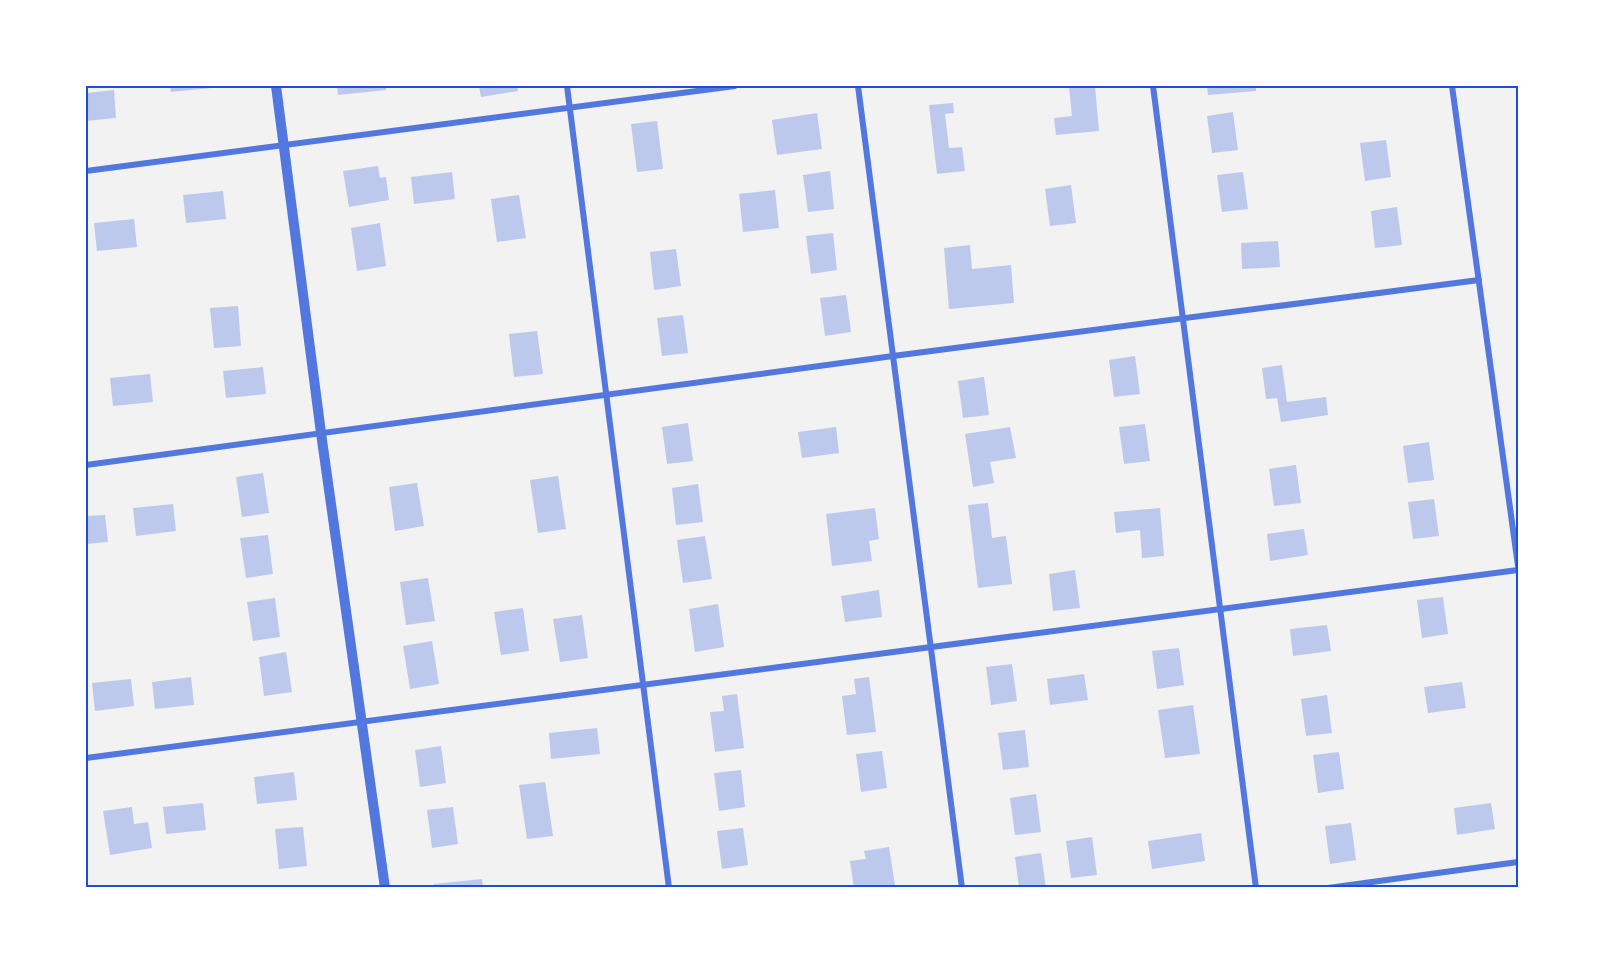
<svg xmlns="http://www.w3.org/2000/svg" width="1604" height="973" font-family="'PT Serif',serif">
<rect width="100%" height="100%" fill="#f2f2f2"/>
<g fill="#bdc9ec">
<path d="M170,86h41v2l-40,4z"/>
<path d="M337,86h49v4l-48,5z"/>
<path d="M479,86h38l1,5 -37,6z"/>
<path d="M1095,86l4,45 -43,4 -2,-17 18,-2 -3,-29z"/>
<path d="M1207,86h49v5l-48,4z"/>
<path d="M114,90l2,28 -30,3v-28z"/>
<path d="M953,103l1,10 -9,1 4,34 13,-1 3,24 -28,3 -8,-69z"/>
<path d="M1233,112l5,38 -26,3 -5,-37z"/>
<path d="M817,113l5,36 -45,6 -5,-35z"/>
<path d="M657,121l6,48 -26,3 -6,-48z"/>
<path d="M1386,140l5,37 -26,4 -5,-38z"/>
<path d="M378,166l2,12 6,-1 3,23 -40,7 -6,-36z"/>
<path d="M830,171l4,38 -26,3 -5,-37z"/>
<path d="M452,172l3,27 -41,5 -3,-27z"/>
<path d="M1243,172l5,37 -26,3 -5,-37z"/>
<path d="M1071,185l5,38 -26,3 -5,-37z"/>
<path d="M775,190l4,38 -36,4 -4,-38z"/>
<path d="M223,191l3,28 -40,4 -3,-28z"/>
<path d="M519,195l7,43 -29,4 -6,-43z"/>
<path d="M1397,207l5,38 -27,3 -4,-37z"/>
<path d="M134,219l3,28 -40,4 -3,-28z"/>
<path d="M380,223l6,43 -29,5 -6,-43z"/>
<path d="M833,233l4,37 -26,4 -5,-38z"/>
<path d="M1278,241l2,26 -38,2 -1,-26z"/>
<path d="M970,245l2,24 39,-4 3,38 -65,6 -5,-61z"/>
<path d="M676,249l5,37 -27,4 -4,-38z"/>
<path d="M846,295l5,37 -26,4 -5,-38z"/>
<path d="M238,306l3,40 -27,2 -4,-40z"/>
<path d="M683,315l5,38 -26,3 -5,-38z"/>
<path d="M537,331l6,43 -29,3 -5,-43z"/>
<path d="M1135,356l5,38 -26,3 -5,-37z"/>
<path d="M1282,365l5,37 39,-5 2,18 -47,7 -4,-24 -11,1 -4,-31z"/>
<path d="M263,367l3,27 -40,4 -3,-27z"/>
<path d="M150,374l3,28 -40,4 -3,-28z"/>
<path d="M984,377l5,38 -26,3 -5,-37z"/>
<path d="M688,423l5,38 -26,3 -5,-37z"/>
<path d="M1145,424l5,37 -26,3 -5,-37z"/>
<path d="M836,427l3,26 -37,5 -4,-26z"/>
<path d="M1010,427l6,31 -26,4 4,21 -21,4 -8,-53z"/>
<path d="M1429,442l5,38 -26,3 -5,-37z"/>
<path d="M1296,465l5,38 -27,3 -5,-37z"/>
<path d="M263,473l6,40 -27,4 -6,-40z"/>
<path d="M558,476l8,53 -28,4 -8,-53z"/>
<path d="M417,483l7,43 -29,5 -6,-44z"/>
<path d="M698,484l5,38 -27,3 -4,-37z"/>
<path d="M1434,499l5,37 -26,3 -5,-37z"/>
<path d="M988,503l4,35 14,-2 6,48 -34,4 -10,-83z"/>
<path d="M173,504l3,27 -40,5 -3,-28z"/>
<path d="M875,508l4,31 -10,2 3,20 -40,5 -6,-52z"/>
<path d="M1160,508l4,48 -22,2 -2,-28 -24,3 -2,-21z"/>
<path d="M105,515l3,27 -22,2v-28z"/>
<path d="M1304,529l4,26 -38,6 -3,-27z"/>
<path d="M268,535l5,39 -27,4 -6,-40z"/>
<path d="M705,536l7,43 -29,4 -6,-43z"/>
<path d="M1075,570l5,38 -27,3 -4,-37z"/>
<path d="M428,578l7,43 -29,4 -6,-43z"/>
<path d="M879,590l3,27 -37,5 -4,-26z"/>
<path d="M1443,597l5,37 -26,4 -5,-38z"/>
<path d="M275,598l5,39 -27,4 -6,-39z"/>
<path d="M718,604l6,43 -29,5 -6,-43z"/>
<path d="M523,608l6,43 -28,4 -7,-43z"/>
<path d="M582,615l6,43 -28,4 -7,-43z"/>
<path d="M1327,625l4,26 -38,5 -3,-27z"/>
<path d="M432,641l7,43 -29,5 -7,-43z"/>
<path d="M1179,648l5,37 -27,4 -5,-38z"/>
<path d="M286,652l6,40 -28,4 -5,-39z"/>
<path d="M1012,664l5,37 -26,4 -5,-38z"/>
<path d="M1084,674l4,26 -38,5 -3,-26z"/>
<path d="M191,677l3,28 -39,4 -3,-27z"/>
<path d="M869,677l7,55 -29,3 -5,-39 14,-2 -2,-15z"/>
<path d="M131,679l3,27 -39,5 -3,-28z"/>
<path d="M1462,682l4,26 -38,5 -4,-26z"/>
<path d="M737,694l7,54 -29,4 -5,-40 14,-1 -2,-15z"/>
<path d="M1327,695l5,38 -26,3 -5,-37z"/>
<path d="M1193,705l7,49 -35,4 -7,-48z"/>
<path d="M597,728l3,26 -49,5 -2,-26z"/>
<path d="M1025,730l4,37 -26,3 -5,-37z"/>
<path d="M441,746l5,37 -26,4 -5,-37z"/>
<path d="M882,751l5,37 -26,4 -5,-38z"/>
<path d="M1339,752l5,37 -26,4 -5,-38z"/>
<path d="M741,770l4,37 -26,4 -5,-38z"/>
<path d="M294,772l3,28 -40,4 -3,-27z"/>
<path d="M545,782l8,54 -26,3 -8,-54z"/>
<path d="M1036,794l5,38 -26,3 -5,-37z"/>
<path d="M203,803l3,27 -40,4 -3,-27z"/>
<path d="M1491,803l4,26 -38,6 -3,-27z"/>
<path d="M132,807l2,17 14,-2 4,26 -42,7 -7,-44z"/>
<path d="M453,807l5,37 -26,4 -5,-38z"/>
<path d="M1351,823l5,37 -26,4 -5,-38z"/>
<path d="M303,827l4,39 -28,3 -4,-40z"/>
<path d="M743,828l5,37 -26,4 -5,-38z"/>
<path d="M1201,833l4,28 -53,8 -4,-28z"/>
<path d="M1092,837l5,38 -26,3 -5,-37z"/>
<path d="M889,847l6,38 -41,3 -4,-27 16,-2 -2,-8z"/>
<path d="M1041,853l5,35h-27l-4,-31z"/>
<path d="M482,879l1,9h-49v-4z"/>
</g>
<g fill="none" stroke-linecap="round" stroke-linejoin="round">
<g stroke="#5277de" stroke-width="6">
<path d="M567,86l102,802"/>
<path d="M858,86l104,802"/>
<path d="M1153,86l103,802"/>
<path d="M1452,86l66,480"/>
<path d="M86,171l649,-85"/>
<path d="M86,465l807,-109 586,-76"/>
<path d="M86,758l1432,-188"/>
<path d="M1328,888l190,-26"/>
</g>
<path stroke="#5277de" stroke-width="10" d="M276,86l45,347 64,455"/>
</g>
<rect width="1604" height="973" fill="none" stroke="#ffffff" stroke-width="174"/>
<rect x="87" y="87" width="1430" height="799" fill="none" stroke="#1d4ed8" stroke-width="2"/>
</svg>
